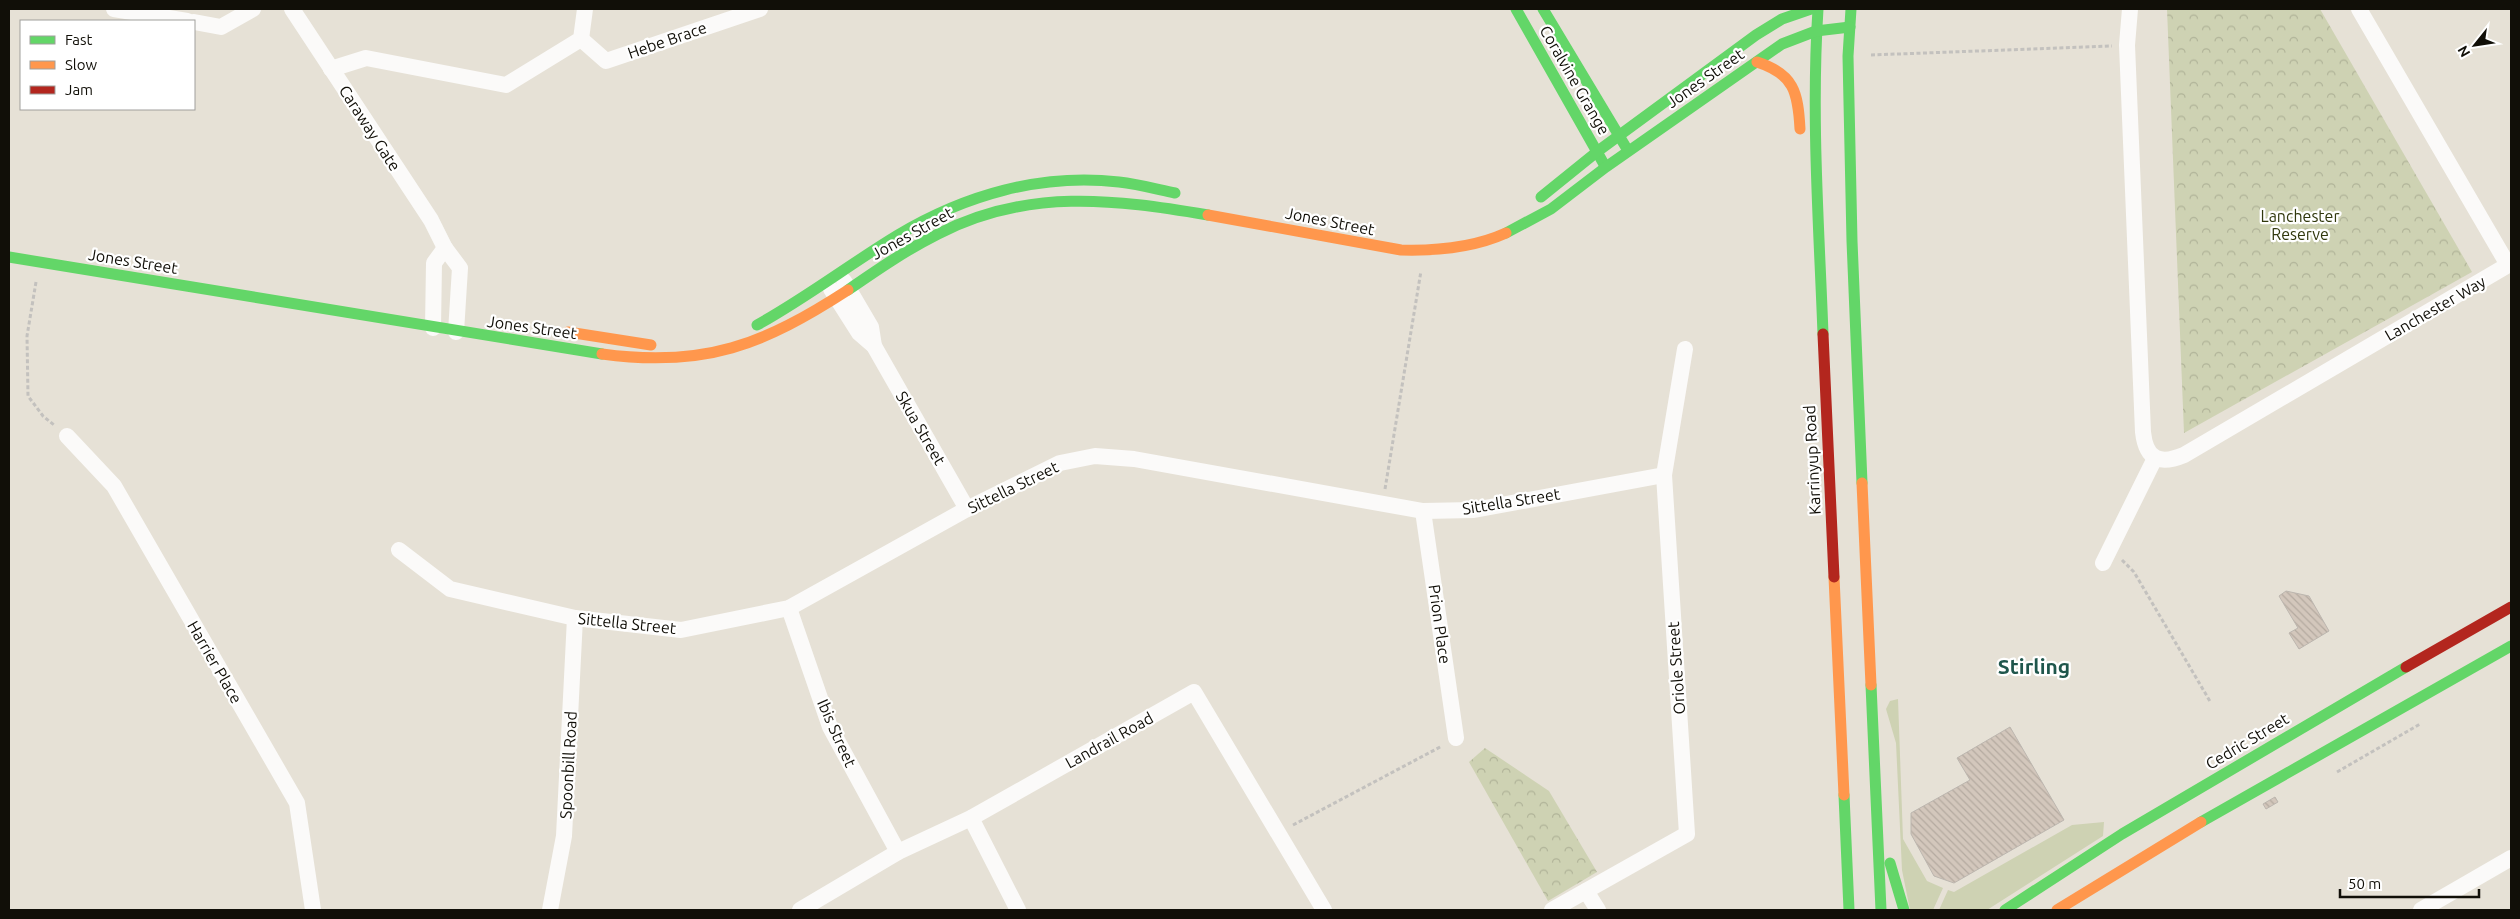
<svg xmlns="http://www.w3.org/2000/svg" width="2520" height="919" font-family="Ubuntu,sans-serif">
<defs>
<pattern id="park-crowns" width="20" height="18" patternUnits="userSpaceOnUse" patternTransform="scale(1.25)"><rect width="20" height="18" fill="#ced2b3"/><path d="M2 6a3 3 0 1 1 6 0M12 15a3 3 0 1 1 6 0" fill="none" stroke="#b0b398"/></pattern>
<pattern id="building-back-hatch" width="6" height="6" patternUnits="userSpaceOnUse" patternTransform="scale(1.25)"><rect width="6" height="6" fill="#d3c7bc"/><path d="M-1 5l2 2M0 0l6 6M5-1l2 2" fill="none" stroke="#b4aaa0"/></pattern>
</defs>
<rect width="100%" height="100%" fill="#e6e1d6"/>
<g fill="#ced2b3">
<path d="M1898,699l5,140 24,42 16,7 -10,22h-23l-8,-40 -6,-127 -10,-34 4,-8z"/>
<path d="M2104,822l-1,14 -116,74h-48l9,-20 6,2 118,-67z"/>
</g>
<g fill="url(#park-crowns)">
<path d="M2167,9h153l152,263 -288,161z"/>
<path d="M1485,748l64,43 48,81 -49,29 -79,-139z"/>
</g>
<g fill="url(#building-back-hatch)" stroke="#bcb6af">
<path d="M2286,591l23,5 20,35 -30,18 -10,-16 9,-5 -19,-32z"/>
<path d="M2010,727l54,93 -110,63 -20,-7 -23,-42v-21l59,-33 -13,-22z"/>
<path d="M2275,797l3,5 -12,7 -3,-5z"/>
</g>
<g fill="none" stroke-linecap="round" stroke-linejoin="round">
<g stroke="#c3c1be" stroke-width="3" stroke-dasharray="4 2.5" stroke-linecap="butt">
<path d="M1871,55l241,-9"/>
<path d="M36,282l-9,54 1,60 15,20 11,9"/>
<path d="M1385,489l36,-218"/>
<path d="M2122,560l12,12 77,131"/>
<path d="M2337,772l83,-48"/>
<path d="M1293,825l149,-79"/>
</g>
<g stroke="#fbfaf9" stroke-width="16">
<path d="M114,9l73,12"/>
<path d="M292,9l139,211 14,28 15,20 -4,64"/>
<path d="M2130,9l-3,36 16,387c3,28 17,33 41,23l324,-190 -149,-256"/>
<path d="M194,22l27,5 32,-18"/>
<path d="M581,39l25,22 154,-52"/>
<path d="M331,69l35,-11 140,27 75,-46 4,-30"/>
<path d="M844,281l27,46 3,19"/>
<path d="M831,289l28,44 15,13 93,163"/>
<path d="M433,328l1,-65 11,-15"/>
<path d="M67,436l47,50 183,317 16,107"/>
<path d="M1423,511l33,227"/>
<path d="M399,550l51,39 125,29 106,12 108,-22 178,-99 93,-46 35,-7 39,3 289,52 51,-1 190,-35"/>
<path d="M2103,563l52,-105"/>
<path d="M789,608l41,119 68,125"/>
<path d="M971,818l47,92"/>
<path d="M1586,891l12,19"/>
<path d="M550,910l14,-74 11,-218"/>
<path d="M800,910l98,-58 73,-34 223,-126 130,218"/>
<path d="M1552,910l135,-76 -23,-359 21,-126"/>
<path d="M2421,910l90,-52"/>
</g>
<g stroke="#63d668" stroke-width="11">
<path d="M1516,9l89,157"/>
<path d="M1543,9l84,140"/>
<path d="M1818,9c-7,108 1,217 5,325"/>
<path d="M1851,9l-3,47 4,185 10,242"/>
<path d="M1541,197l57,-46 158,-116 26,-16 29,-10"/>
<path d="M1506,233l45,-24 55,-42 176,-123 34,-13 34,-4"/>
<path d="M9,257l593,97"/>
<path d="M848,290c29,-20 58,-40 90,-56 89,-46 176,-35 270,-19"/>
<path d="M757,325c49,-27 93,-61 141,-90 67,-40 143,-62 221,-53 19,2 37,7 56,11"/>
<path d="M1871,685l10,225"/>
<path d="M1844,795l5,115"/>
<path d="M2201,822l310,-176"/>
<path d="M1890,863l14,47"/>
<path d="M2005,910l117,-76 284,-167"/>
</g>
<g stroke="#ff974d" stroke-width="11">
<path d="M1757,62c37,12 41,30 43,67"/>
<path d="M1208,215l193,35c36,1 72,-2 105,-17"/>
<path d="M568,332l83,13"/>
<path d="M602,354c103,14 161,-9 246,-64"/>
<path d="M1862,483l9,202"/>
<path d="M1834,577l10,218"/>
<path d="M2057,910l144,-88"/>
</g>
<g stroke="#b3261e" stroke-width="11">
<path d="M1823,334l11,243"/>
<path d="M2406,667l105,-60"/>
</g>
</g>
<g text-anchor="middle" stroke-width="4.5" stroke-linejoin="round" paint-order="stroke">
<g font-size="16" fill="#110f08" stroke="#fff">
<text transform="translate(667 40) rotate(-19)" y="6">Hebe Brace</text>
<text transform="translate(1705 78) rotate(-35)" y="6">Jones Street</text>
<text transform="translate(1575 80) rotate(60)" y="6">Coralvine Grange</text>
<text transform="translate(370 128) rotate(57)" y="6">Caraway Gate</text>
<text transform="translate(1330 221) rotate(11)" y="6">Jones Street</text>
<text transform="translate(912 233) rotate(-29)" y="6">Jones Street</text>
<text transform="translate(133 261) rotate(9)" y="6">Jones Street</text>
<text transform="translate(2435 308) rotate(-30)" y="6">Lanchester Way</text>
<text transform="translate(532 327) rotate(8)" y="6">Jones Street</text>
<text transform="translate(921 428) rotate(60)" y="6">Skua Street</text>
<text transform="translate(1812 460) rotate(-93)" y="6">Karrinyup Road</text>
<text transform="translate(1013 487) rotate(-26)" y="6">Sittella Street</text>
<text transform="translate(1511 501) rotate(-9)" y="6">Sittella Street</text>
<text transform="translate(627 623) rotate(6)" y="6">Sittella Street</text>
<text transform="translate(1440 624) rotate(82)" y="6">Prion Place</text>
<text transform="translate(215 662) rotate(60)" y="6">Harrier Place</text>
<text transform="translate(1676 668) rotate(-94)" y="6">Oriole Street</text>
<text transform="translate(837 733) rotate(66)" y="6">Ibis Street</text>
<text transform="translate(1109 740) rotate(-29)" y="6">Landrail Road</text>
<text transform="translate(2247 741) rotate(-31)" y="6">Cedric Street</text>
<text transform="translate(568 765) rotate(-87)" y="6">Spoonbill Road</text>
</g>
<g font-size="16" fill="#31380d" stroke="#fff">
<text x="2300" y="222">Lanchester<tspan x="2300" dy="18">Reserve</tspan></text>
</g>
<g font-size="21" font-weight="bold" fill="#1f564c" stroke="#fff">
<text x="2034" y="674">Stirling</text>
</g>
</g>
<rect width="2520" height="919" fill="none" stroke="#110f08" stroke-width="20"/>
<rect x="20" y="20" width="175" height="90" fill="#ffffff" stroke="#a09f9c"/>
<rect x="30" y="36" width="25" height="8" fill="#63d668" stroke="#a09f9c"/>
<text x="65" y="45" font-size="15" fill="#110f08">Fast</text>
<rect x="30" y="61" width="25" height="8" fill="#ff974d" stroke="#a09f9c"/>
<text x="65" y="70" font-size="15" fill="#110f08">Slow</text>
<rect x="30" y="86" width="25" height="8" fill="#b3261e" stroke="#a09f9c"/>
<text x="65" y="95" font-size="15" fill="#110f08">Jam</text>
<g transform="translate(2475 45) rotate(240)" stroke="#ffffff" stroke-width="4" paint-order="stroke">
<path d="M0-4L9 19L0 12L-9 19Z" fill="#110f08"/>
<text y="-8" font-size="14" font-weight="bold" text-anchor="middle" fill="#110f08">N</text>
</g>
<path d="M2340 889v8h139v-8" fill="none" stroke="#110f08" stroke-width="2.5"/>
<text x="2348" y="889" font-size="15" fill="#110f08" stroke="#ffffff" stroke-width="4" paint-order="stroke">50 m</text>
</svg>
